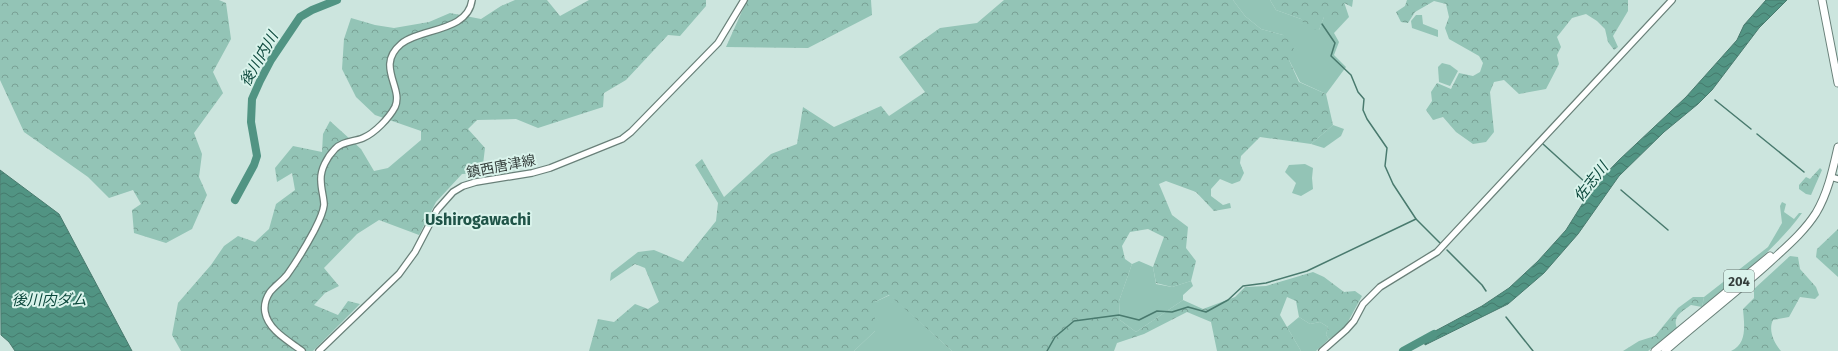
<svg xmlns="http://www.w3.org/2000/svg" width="1838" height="351" font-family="'Fira Sans','Noto Sans JP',sans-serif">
<defs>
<pattern id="forest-crowns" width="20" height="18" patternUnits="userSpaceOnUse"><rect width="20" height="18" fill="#93c4b6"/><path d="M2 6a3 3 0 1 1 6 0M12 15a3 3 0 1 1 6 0" fill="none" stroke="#79a195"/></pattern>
<pattern id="water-waves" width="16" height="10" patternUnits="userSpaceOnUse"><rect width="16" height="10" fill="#519483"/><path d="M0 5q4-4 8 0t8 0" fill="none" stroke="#447a6c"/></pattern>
</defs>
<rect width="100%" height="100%" fill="#cce5de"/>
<g fill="#93c4b6">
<path d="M1233,0h37l6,10 25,9 18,11 5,-13 20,-15 5,15 -15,16 5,9 -5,13 12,12 -20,27 -26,-12 -11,-22 -6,-25 -22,-6 -16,-13z"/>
<path d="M1416,15h6l1,9 15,6v7l-26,-9 -1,-7z"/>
<path d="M1442,63l8,2 8,6 -8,15 -11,-4 -1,-15z"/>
<path d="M1333,125l11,4 -3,7 -17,12 -13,-4z"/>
<path d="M1305,164l8,4 -1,10 1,11 -12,7 -9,-3 4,-10 -11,-11 4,-7z"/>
<path d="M1782,202l4,2 -2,8 10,7 5,-6h3c-28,38 -64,65 -100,94l2,-10 64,-50 14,-24 -2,-17z"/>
<path d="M1139,261l14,6 3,17 16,3 19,-6 2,5 -10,9v5l-47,32 -16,-12 -1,-19 13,-37z"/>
<path d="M890,295l62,56h-98l21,-20v-29z"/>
<path d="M1299,317l11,7 10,-2 8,5 -2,8 3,4 -13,12h-15l-14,-24z"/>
</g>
<g fill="url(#forest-crowns)">
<path d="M0,0h219l7,3 5,36 -18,33 10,21 -29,40 8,21 -3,23 8,18 -15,34 -26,14 -32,-10 -2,-23 9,-6 -8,-14 -24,8 -21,-21 -64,-45 -24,-52z"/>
<path d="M515,0h32l13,16 29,-16h117v6l-26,30 -12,-1 -42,45 -22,13 -1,14 -65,21 -22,-9 -39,1 -9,9 17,19 -3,25 -20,1 -26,28 -17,33 -40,-15 -22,14 -33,34 15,18 -14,7 -11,12 24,10 10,-14 12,3 -47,47h-132l-9,-16 6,-32 33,-38 13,-19 14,-10 17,6 14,-13 7,-25 19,-14 -3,-17 -15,9 -2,-14 18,-22 29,6 1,-18 7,-13 31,28 13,22 14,-3 33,-28v-9l-46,-16 -19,-18 -14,-28 2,-30 7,-21 24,7 19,3 35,-6 21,-9 31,6 20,-13z"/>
<path d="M747,0h124l1,15 -64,33 -82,-1z"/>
<path d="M1004,0h229l12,16 16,13 22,6 12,10 -6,15 10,22 27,12 7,31 -22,19 -51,-7 -19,19 -1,7 4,10 -4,8 -8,3 -12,-5 -9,10v7l12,9 7,-2 1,5 -17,3 -18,-19 -30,-11 -7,3 13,31 16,12 -2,21 10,13 -5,20 -19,6 -16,-4 -3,-16 11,-30 -16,-8 -18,3 -8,14 3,13 7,5 -13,37 1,19 16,12 47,-32 20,9 32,-12 10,-10 21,-1 47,-14 11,5 20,15 11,-1 7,5 -18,33 -15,10 -3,-4 2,-8 -8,-5 -10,2 -11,-7 -3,-16 -9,-4 -7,18 21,36h-84l-6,-29 -24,-10 -43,22 -27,9 -3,8h-162l-63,-56 -14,7v29l-21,20h-265l9,-32 16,3 21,-18 13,5 11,-7 -14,-34 -10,-4 -25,17 1,-8 27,-21 16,-2 29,12 33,-41 2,-18 -23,-38 7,-6 22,38 47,-43 26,-10 6,-37 31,20 47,-21 8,10 36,-24 -26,-35 41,-29 37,-5z"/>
<path d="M1270,0h83l-1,7 -8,-4 -5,15 -15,-1 -5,13 -13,-2 -5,-9 -25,-9z"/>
<path d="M1407,0h221v11l-15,25 5,11 -4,3 -6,-8 -3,-13 -8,-8 -11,-7 -14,4 -15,19 4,10 -4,8 2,9 -13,25 -27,5 -15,-14 -10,2 -4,10 4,40 -8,10 -13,2 -17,-12 -13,-15 -10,3 -7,-10 6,-9 -1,-9 6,-9 14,6 8,-16 14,3 7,-4 3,-9 -4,-7 -30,-17 -4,-11 4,-11 -3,-13 -12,-3 -19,11 -7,11 -7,-1 -5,-10 9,-6z"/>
<path d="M1820,168l2,2 -11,25 -5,-1 -7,-5v-4l7,-8 4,2z"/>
<path d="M1838,229v48l-22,-20 1,-8z"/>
<path d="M1790,256l8,1 2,12 16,18 3,8 -4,4 -15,-2 -11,20 -16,3c-5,10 1,23 8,31h-50c17,-7 13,-28 12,-42l11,-11v-9z"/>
<path d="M1693,297h11l-2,10 -11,-2c-8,6 -19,11 -14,23l-29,23h-25l16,-10 16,-5 23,-28z"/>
</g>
<g fill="url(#water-waves)" stroke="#497a6e">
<path d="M1766,0h21l-28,28 -47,62 -14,14 -34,28 -45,44 -41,58 -34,39 -36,31 -83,41 -1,-8 58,-31 27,-18 29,-27 28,-31 27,-43 26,-27 67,-63 51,-57 7,-15z"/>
<path d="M0,170l59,44 73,137h-117l-6,-9 -8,-7z"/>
</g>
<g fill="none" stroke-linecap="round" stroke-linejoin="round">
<g stroke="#497a6e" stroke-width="1.5">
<path d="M1322,24l13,19 -4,13 20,19 7,17 6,7 -1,11 4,9 20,29 -2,18 8,18 23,35 24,24"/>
<path d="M1715,100l36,29"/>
<path d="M1757,134l47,38"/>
<path d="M1543,144l43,39"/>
<path d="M1621,190l47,40"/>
<path d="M1447,250l35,35 4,6"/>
<path d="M1506,317l27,34"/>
<path d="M1047,351l8,-14 19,-16 45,-6 20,5 18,-9 15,1 16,-5 18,5 22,-12 15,-14 23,-3 41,-12 109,-52"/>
</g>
<g stroke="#519483" stroke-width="8">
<path d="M235,200l19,-35 3,-9 -6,-34 1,-23 8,-18 11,-21 29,-43 12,-7 25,-10"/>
<path d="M1403,351l31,-17"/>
</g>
<g stroke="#698079" stroke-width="8">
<g id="secondary">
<path d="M1831,177l7,2"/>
<path d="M302,351c-13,-10 -34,-21 -37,-39 -1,-6 1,-14 5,-20 5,-6 12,-11 17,-17 10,-14 19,-29 27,-44 4,-8 9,-17 10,-26 0,-7 -3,-16 -3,-24 -1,-11 6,-24 14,-32 7,-8 19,-7 28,-11 12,-5 26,-20 32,-31 9,-19 -20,-41 6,-63 19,-16 67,-12 71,-44"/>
<path d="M319,351l80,-77 16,-22 22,-42 16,-18 10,-6 13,-4 56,-9 18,-5 72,-29 9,-7 87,-89 26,-43"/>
<path d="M1322,351l24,-21 8,-9 9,-17 17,-17 57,-35 235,-252"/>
</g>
</g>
<g stroke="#698079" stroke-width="9">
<g id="highway">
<path d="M1822,0l16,83"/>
<path d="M1655,351l115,-95"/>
<path d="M1665,351c34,-30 71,-58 105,-89 16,-15 34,-30 46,-49 12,-20 17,-44 22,-66"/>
</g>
</g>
<use href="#secondary" stroke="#fff" stroke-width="5.5"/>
<use href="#highway" stroke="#fff" stroke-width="7"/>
</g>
<g text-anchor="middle" stroke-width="4" stroke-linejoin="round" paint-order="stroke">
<rect fill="#d9f3eb" stroke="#667570" stroke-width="1" x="1724" y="270" width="30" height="22" rx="3"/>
<g font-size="13" font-weight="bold" fill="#353f3c">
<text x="1739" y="286">204</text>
</g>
<g font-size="14" fill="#353f3c" stroke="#d9f3eb">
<text transform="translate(501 166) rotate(-11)" y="5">鎮西唐津線</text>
</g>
<g font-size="15" font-style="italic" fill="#0d493d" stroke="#d9f3eb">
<text transform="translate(259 59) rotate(-60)" y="5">後川内川</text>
<text transform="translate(1591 182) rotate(-52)" y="5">佐志川</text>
<text x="49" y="305">後川内ダム</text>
</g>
<g font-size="16" font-weight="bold" fill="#1f5448" stroke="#d9f3eb">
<text x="478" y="225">Ushirogawachi</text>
</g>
</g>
</svg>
